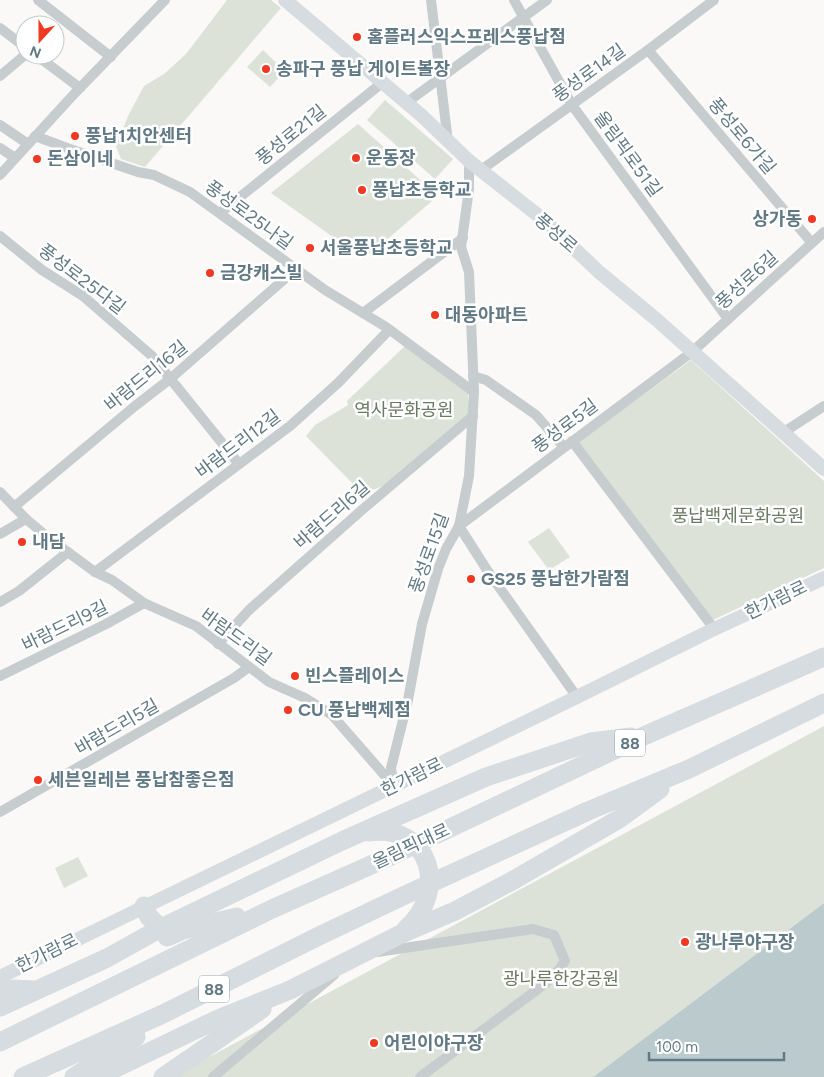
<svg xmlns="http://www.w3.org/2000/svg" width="824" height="1077" font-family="Figtree,'Noto Sans KR',sans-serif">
<rect width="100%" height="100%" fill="#faf9f7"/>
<g fill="#dce2d8">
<path d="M227,0h44l10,8 -136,159 -24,-8 -5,-13 12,-30 16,-30 20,-12 22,-20z"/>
<path d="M263,50l22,21 -15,16 -23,-20z"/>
<path d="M385,100l68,59 -18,20 -68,-59z"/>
<path d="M358,124l80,72 -74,63 -93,-66z"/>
<path d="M405,346l63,46 1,23 -81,68c-8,5 -19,9 -28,8l-54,-55 9,-11 33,-20 -1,-4z"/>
<path d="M691,360l133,121v87l-111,52 -135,-178z"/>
<path d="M549,528l21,29 -21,13 -21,-28z"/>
<path d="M824,726v177l-231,174h-421z"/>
<path d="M78,857l10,19 -24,12 -9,-20z"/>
</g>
<path fill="#bbcbcd" d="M824,903v174h-231z"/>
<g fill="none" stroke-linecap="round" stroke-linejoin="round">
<g stroke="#c7cccf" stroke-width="10">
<path d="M38,0l73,57"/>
<path d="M431,0l17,142"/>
<path d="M514,0l58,105 156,214"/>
<path d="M0,28l25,19"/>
<path d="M648,50l164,193"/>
<path d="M36,55l44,33"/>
<path d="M0,76l25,-21"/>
<path d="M406,103l141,-103"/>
<path d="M0,125l28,19"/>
<path d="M35,136l35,13 68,23 16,3 36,17 135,98 61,37 88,65"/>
<path d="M0,148l15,10"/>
<path d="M481,170l167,-120 66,-50"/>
<path d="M0,175l75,-82 90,-93"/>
<path d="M220,213l162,-130"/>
<path d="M0,236l42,34 41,26 69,60 87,108"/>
<path d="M363,313l100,-75"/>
<path d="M473,376l13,4 50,35 28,32"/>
<path d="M784,432l40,-26"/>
<path d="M572,441l143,189"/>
<path d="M0,492l26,27 24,20 45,33 17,8 32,23 52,23 73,56 36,16 27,17 61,70"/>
<path d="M14,507l121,-101 35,-27 126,-110"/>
<path d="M0,534l26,-15"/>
<path d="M95,572l195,-146 48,-43 51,-53"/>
<path d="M0,602l19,-11 49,-39"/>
<path d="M218,644l31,-34 114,-101 110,-93"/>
<path d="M0,676l106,-52 38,-21"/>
<path d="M577,697l-90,-127 -28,-44 233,-174 132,-120"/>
<path d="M394,786l-3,-18 17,-68 14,-76 16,-55 8,-20 13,-23 10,-50 5,-84 -5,-120 -8,-25 8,-58v-28"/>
<path d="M0,812l234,-134 15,-11"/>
<path d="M377,952l156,-23 21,6 11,26 -10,14 -13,11 -122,91"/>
<path d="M213,1077l121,-102"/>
</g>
<g stroke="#d6dcdf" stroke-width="14">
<path d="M285,0l136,115 48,46 75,59 55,52 58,48 167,149"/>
<path d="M0,977l577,-280 133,-66 114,-53"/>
</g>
<g stroke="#d6dcdf" stroke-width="19">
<path d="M369,832c62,-8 80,59 37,97"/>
<path d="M144,906l5,11 12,11"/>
<path d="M167,937l16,-7 54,-13"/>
<path d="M0,992l13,-3 20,1"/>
<path d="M0,1007l107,-49 54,-30 183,-88 142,-63 105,-35 40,-5"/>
<path d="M0,1042l272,-133 117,-52 257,-122 178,-78"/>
<path d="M23,1077l140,-63 156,-78 84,-40 185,-85 101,-42 135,-66"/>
<path d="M74,1077l62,-40"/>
<path d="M97,1077l121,-58 72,-29 109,-55 56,-24 57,-30 107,-62 41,-30"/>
<path d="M163,1077l99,-68"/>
</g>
</g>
<g fill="#f13820" stroke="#fff" stroke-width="2">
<circle cx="357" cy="37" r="5"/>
<circle cx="266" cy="69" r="5"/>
<circle cx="75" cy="136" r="5"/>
<circle cx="356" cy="158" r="5"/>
<circle cx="37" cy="159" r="5"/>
<circle cx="362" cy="190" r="5"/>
<circle cx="812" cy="219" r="5"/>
<circle cx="310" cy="248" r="5"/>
<circle cx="210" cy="273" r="5"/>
<circle cx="435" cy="315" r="5"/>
<circle cx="22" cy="542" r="5"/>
<circle cx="471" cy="579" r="5"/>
<circle cx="295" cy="676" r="5"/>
<circle cx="288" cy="710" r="5"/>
<circle cx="38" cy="780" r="5"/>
<circle cx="685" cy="942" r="5"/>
<circle cx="374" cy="1043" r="5"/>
</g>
<g text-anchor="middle" stroke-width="5" stroke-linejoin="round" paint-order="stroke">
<g fill="#fff" stroke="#91a2aa" stroke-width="1">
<rect x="615" y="729.5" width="30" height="27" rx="4"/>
<rect x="199" y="975.5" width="30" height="27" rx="4"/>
</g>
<g font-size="16" font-weight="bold" fill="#627a85">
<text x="630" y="749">88</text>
<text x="214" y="995">88</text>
</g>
<g font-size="18" font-weight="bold" fill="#627a85" stroke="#fff" text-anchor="start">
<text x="367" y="43">홈플러스익스프레스풍납점</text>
<text x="276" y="75">송파구 풍납 게이트볼장</text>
<text x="85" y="142">풍납1치안센터</text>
<text x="366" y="164">운동장</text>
<text x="47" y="165">돈삼이네</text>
<text x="372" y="196">풍납초등학교</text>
<text x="802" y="225" text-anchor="end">상가동</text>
<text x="320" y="254">서울풍납초등학교</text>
<text x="220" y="279">금강캐스빌</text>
<text x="445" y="321">대동아파트</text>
<text x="32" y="548">내담</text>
<text x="481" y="585">GS25 풍납한가람점</text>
<text x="305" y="682">빈스플레이스</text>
<text x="298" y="716">CU 풍납백제점</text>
<text x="48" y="786">세븐일레븐 풍납참좋은점</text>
<text x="695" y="948">광나루야구장</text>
<text x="384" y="1049">어린이야구장</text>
</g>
<g font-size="18" fill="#627a85" stroke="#fff">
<text transform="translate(589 73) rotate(-36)" y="6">풍성로14길</text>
<text transform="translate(291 135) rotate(-39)" y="6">풍성로21길</text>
<text transform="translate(742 136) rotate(50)" y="6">풍성로6가길</text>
<text transform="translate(628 154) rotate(54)" y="6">올림픽로51길</text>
<text transform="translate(249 215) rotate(36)" y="6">풍성로25나길</text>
<text transform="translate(556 233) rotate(41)" y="6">풍성로</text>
<text transform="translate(82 279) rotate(37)" y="6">풍성로25다길</text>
<text transform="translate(747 280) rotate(-42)" y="6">풍성로6길</text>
<text transform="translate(146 376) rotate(-39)" y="6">바람드리16길</text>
<text transform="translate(565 426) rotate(-37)" y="6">풍성로5길</text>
<text transform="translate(238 444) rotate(-37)" y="6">바람드리12길</text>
<text transform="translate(332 515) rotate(-41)" y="6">바람드리6길</text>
<text transform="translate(429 553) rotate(-70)" y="6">풍성로15길</text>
<text transform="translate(776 600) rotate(-26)" y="6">한가람로</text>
<text transform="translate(65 626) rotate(-26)" y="6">바람드리9길</text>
<text transform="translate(236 637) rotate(36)" y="6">바람드리길</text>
<text transform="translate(117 727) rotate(-30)" y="6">바람드리5길</text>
<text transform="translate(412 777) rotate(-26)" y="6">한가람로</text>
<text transform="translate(411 846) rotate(-25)" y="6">올림픽대로</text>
<text transform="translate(47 953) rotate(-26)" y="6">한가람로</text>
</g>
<g font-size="18" fill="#697b62" stroke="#fff">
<text x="404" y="416">역사문화공원</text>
<text x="738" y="522">풍납백제문화공원</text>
<text x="561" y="985">광나루한강공원</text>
</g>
</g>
<g transform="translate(40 40) rotate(201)"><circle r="24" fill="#ffffff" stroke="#c0cace"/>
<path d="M0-4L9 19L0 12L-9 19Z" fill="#f13820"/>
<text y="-8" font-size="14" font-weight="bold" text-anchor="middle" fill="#627a85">N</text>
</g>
<path d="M649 1052v8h135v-8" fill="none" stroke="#627a85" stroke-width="2.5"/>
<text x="656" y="1052" font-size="15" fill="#627a85" stroke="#ffffff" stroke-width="4" paint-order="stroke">100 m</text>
</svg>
